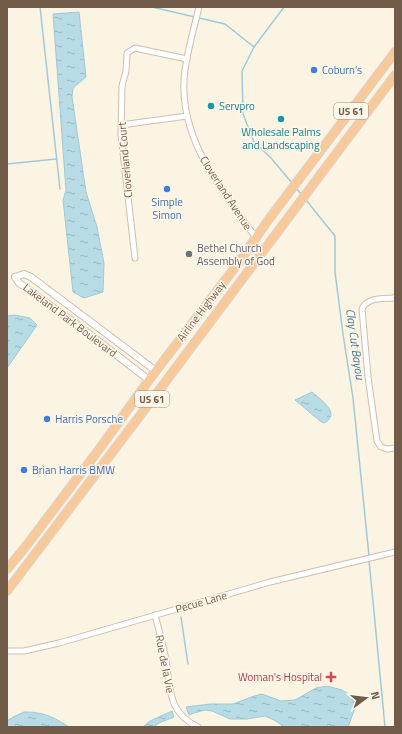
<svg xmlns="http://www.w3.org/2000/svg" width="402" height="734" font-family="'Titillium Web',sans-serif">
<defs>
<pattern id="water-ripples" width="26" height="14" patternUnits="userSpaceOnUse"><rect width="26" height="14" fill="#b8dce5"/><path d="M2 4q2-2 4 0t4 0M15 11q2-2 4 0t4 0" fill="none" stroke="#9ab5bc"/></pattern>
</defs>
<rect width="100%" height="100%" fill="#fcf4e3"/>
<g fill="url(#water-ripples)" stroke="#9ecad7">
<path d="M79,12l7,65 -13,11 -1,9 14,95 11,35 7,36 -1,29 -19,6 -11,-6 -10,-92 3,-10 -13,-176z"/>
<path d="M15,315l15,3 7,7 -30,43v-52z"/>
<path d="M312,392c8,7 30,22 12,31l-4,-2 -25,-21z"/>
<path d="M327,686l15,4 7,4 3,3 3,11 -7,19h-64l-8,-6 -11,-5 -18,3h-17l-18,-8 -7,-1 -11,3 -5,2 -3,-8 24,-3h23l21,-8 8,-2 19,7 14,-1 21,-12z"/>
<path d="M172,711l2,6 -15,6 -6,4h-10l7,-6z"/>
<path d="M24,712c4,0 9,0 13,1 11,1 23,8 32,14h-62v-6l8,-5z"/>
</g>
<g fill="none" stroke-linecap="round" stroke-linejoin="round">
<g stroke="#9ecad7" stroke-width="1.5">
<path d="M40,7l20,182"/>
<path d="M152,7l73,17 29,23"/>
<path d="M284,7l-30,40 -12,24 1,43 11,28 17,16 21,25"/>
<path d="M7,164l49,-5"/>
<path d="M296,188l5,6"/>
<path d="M306,200l29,36v36l8,62 10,64 16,158"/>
<path d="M369,560l16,167"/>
<path d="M181,617l7,47"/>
<path d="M352,702l30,-7"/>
</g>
<g stroke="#cfbead" stroke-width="7">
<g id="minor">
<path d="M199,7c-5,21 -11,42 -14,63 -9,65 35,118 71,168"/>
<path d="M121,125l66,-9"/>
<path d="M135,258l-14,-123 1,-49 4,-15 1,-18 8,-5 52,11"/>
<path d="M395,297l-1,1c-11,1 -27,-1 -32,11l6,68 9,64 4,6 6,2 8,-1"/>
<path d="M155,615c4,15 8,30 11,45 5,29 1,52 32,67"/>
<path d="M7,651h17l35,-8 211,-61 125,-30"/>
</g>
</g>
<g stroke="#cfbead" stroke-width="8">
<g id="tertiary">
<path d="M15,277l9,-3 7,3 125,94"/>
<path d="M15,277l4,6 56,40 74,57"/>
</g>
</g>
<g stroke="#dbd4d0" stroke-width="10">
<g id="trunk">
<path d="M7,569l16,-19 77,-102 49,-68 87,-114 33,-47 126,-167"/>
<path d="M7,591l147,-194 241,-322"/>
</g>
</g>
<use href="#minor" stroke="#fff" stroke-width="5"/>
<use href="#tertiary" stroke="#fff" stroke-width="6"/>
<use href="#trunk" stroke="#f8ca9a" stroke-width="8"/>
</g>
<g fill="#3f7fe0" stroke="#fff7e9" stroke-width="1.5">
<circle cx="314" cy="70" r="4"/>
<circle cx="167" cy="189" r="4"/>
<circle cx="47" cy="419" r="4"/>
<circle cx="24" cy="470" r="4"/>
</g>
<g fill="#0f9aa8" stroke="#fff7e9" stroke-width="1.5">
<circle cx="211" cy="106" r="4"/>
<circle cx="281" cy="119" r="4"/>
</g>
<circle fill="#6b7280" stroke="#fff7e9" stroke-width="1.5" cx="189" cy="254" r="4"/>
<path fill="#e0444e" stroke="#fff7e9" stroke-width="1.5" d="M329 671h4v4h4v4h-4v4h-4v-4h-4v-4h4z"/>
<g text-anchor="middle" stroke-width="3" stroke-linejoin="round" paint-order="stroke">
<g fill="#fff7e9" stroke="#9d8a79" stroke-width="1">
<rect x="334" y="103" width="34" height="16" rx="3"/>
<rect x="135" y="391" width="34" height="16" rx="3"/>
</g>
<g font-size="10" font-weight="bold" fill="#735b49">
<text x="351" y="115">US 61</text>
<text x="152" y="403">US 61</text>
</g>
<g font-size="11" fill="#366cbe" stroke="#fff7e9" text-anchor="start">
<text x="322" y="74">Coburn's</text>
<text x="167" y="206" text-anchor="middle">Simple<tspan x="167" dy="13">Simon</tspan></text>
<text x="55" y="423">Harris Porsche</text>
<text x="32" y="474">Brian Harris BMW</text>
</g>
<g font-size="11" fill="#0d838f" stroke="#fff7e9" text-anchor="start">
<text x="219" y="110">Servpro</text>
<text x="281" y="136" text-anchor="middle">Wholesale Palms<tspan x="281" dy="13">and Landscaping</tspan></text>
</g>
<g font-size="11" fill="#735b49" stroke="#fff7e9">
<text transform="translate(125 160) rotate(-95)" y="4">Cloverland Court</text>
<text transform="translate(226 193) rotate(57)" y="4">Cloverland Avenue</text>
<text transform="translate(201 311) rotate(-53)" y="4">Airline Highway</text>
<text transform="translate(70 320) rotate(37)" y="4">Lakeland Park Boulevard</text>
<text transform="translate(201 602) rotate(-16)" y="4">Pecue Lane</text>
<text transform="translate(165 664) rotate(79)" y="4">Rue de la Vie</text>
</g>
<g font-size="11" fill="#5b616d" stroke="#fff7e9" text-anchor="start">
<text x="197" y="252">Bethel Church<tspan x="197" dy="13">Assembly of God</tspan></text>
</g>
<g font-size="11" fill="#be3a42" stroke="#fff7e9" text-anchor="end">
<text x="322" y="681">Woman's Hospital</text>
</g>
<g font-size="12" font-style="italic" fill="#437887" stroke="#fff7e9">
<text transform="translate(355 344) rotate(82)" y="4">Clay Cut Bayou</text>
</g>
</g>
<rect width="402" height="734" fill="none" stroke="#735b49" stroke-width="16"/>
<g transform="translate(366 698) rotate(75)" stroke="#fff7e9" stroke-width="3" paint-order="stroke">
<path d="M0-3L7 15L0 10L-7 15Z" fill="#735b49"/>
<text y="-6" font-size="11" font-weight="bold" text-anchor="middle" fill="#735b49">N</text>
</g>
</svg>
